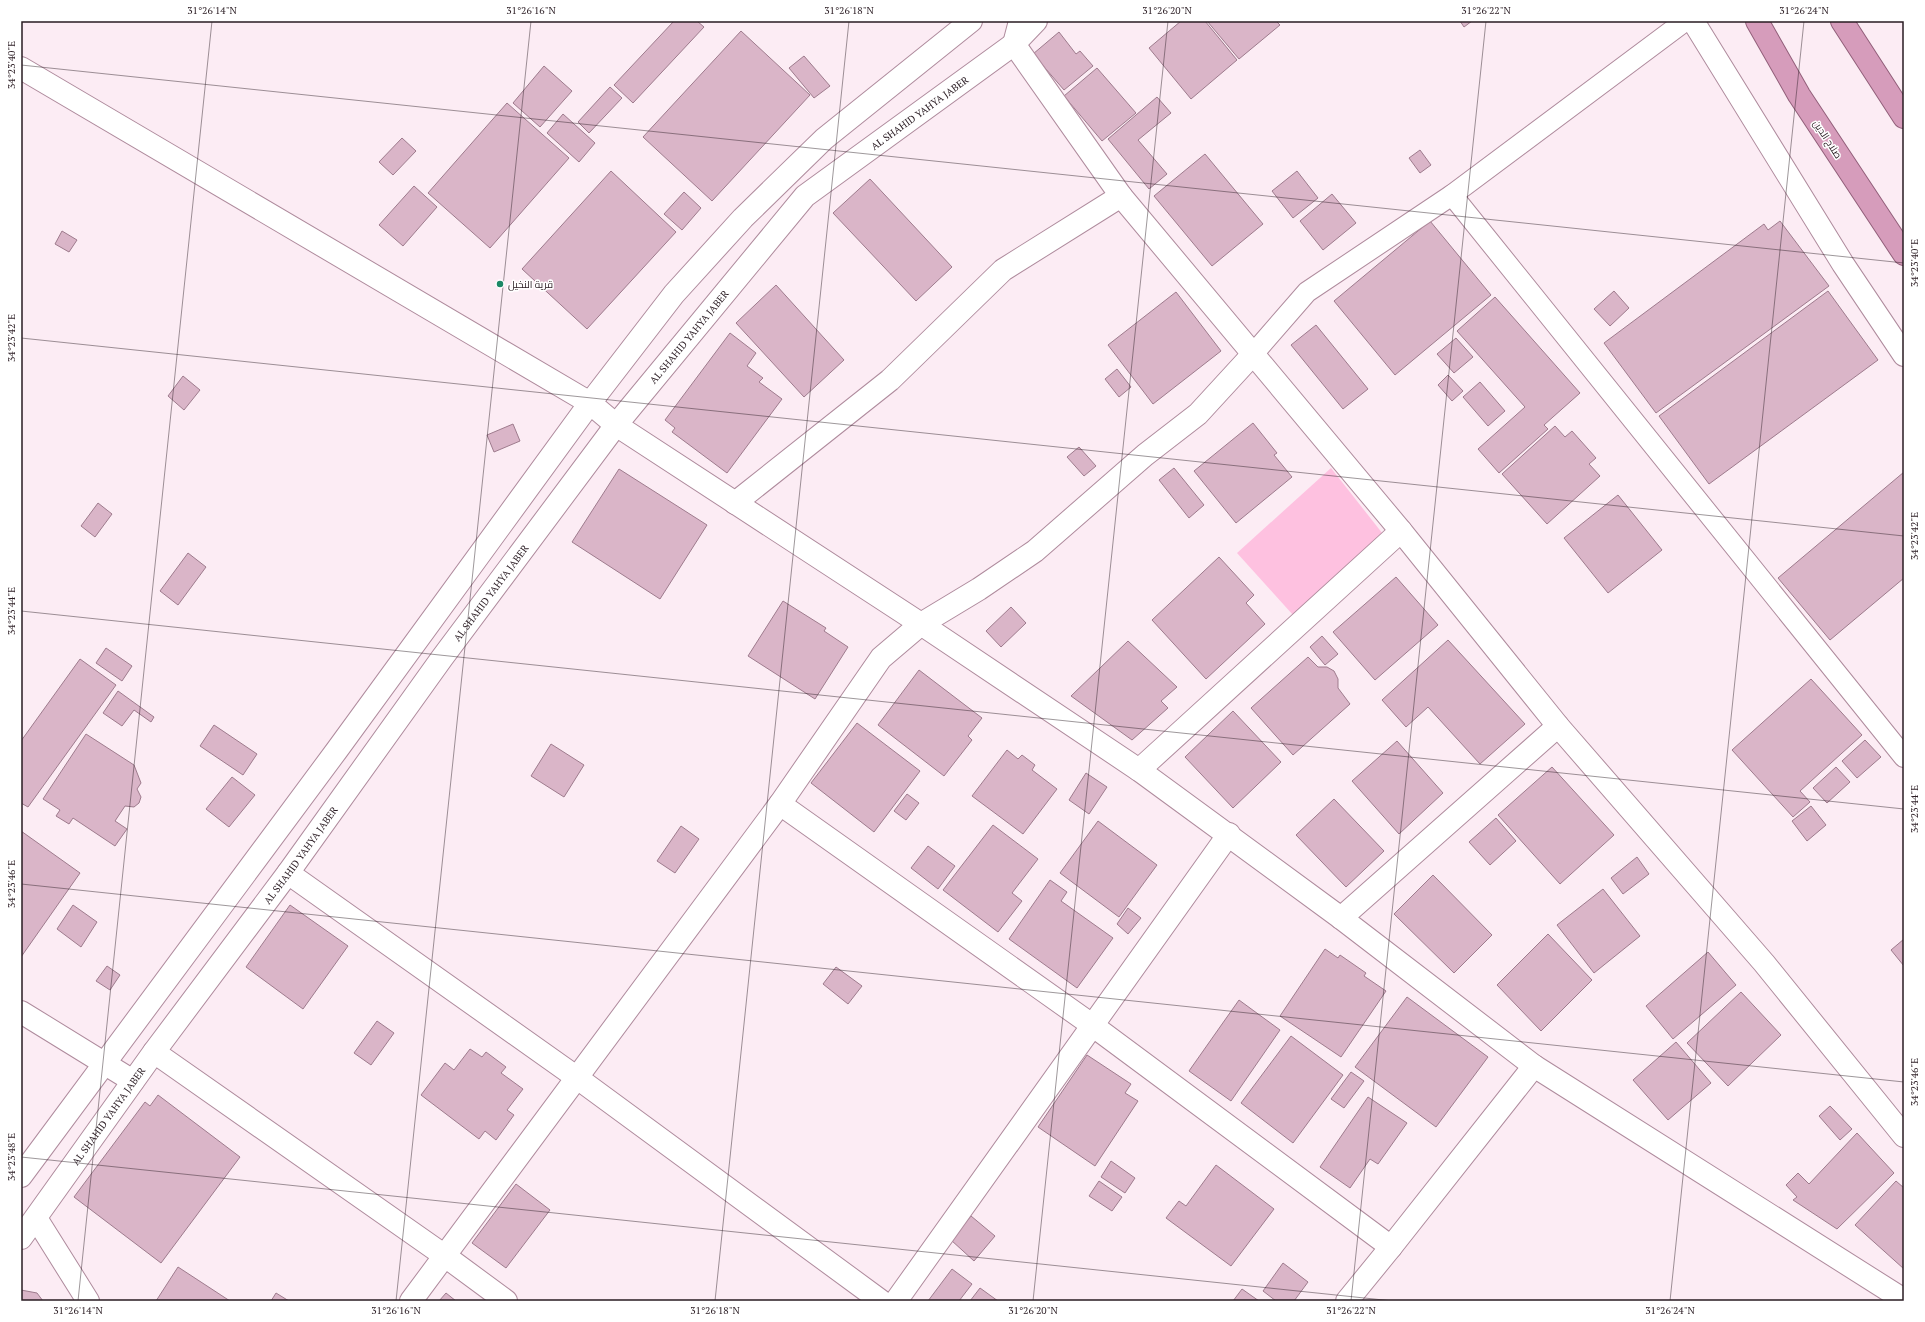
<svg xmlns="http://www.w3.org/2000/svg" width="1925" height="1322" font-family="'PT Serif',Cairo,serif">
<rect width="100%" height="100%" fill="#fcecf4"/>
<path fill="#fec1e0" d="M1331,468l59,75 -88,82 -65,-72z"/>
<g fill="#dab5c8" stroke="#9e7b8d">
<path d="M674,21h23l7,6 -71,76 -19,-18z"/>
<path d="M1181,21h24l32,39 -46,39 -42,-51z"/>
<path d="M1207,21h69l4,4 -41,34z"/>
<path d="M1460,21h12l-8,6z"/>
<path d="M741,31l69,64 -98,106 -69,-64z"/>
<path d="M1059,32l17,22 4,-3 13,15 -29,24 -31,-36z"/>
<path d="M804,56l26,30 -16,12 -25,-30z"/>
<path d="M544,66l28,25 -32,36 -27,-24z"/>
<path d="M1097,68l39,45 -34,28 -38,-45z"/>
<path d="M610,87l12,11 -33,35 -11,-11z"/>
<path d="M1157,97l14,16 -33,27 29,34 -18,15 -41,-50z"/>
<path d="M507,103l62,55 -79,90 -62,-55z"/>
<path d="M563,114l32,29 -16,19 -32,-29z"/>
<path d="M402,138l14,13 -23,24 -14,-13z"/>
<path d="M1420,150l11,15 -11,8 -11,-15z"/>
<path d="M1205,154l58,70 -51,42 -58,-70z"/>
<path d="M611,171l65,61 -89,97 -65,-60z"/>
<path d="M1297,171l21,27 -25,20 -21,-27z"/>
<path d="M870,179l82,88 -36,34 -83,-88z"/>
<path d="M414,186l23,21 -34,39 -24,-21z"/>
<path d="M684,192l17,16 -19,22 -18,-16z"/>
<path d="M1332,194l24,29 -33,27 -23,-29z"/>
<path d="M1430,221l61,74 -96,80 -61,-74z"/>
<path d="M1780,221l49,65 -173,127 -52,-70 160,-119 4,6z"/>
<path d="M62,231l15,9 -8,12 -14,-8z"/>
<path d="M776,285l68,75 -40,37 -68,-74z"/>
<path d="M1614,291l15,17 -19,18 -16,-17z"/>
<path d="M1828,291l50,69 -169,124 -50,-68z"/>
<path d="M1176,292l45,59 -68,53 -45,-59z"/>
<path d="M1495,297l85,96 -36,32 4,4 -49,44 -21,-24 47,-42 -68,-76z"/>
<path d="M1316,325l52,64 -25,20 -52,-64z"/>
<path d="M730,333l26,20 -9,13 16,12 -4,4 23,17 -55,74 -55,-41 3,-4 -10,-8z"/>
<path d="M1456,338l17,19 -19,16 -17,-19z"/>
<path d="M1117,369l14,18 -12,10 -14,-18z"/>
<path d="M1448,375l15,16 -11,10 -14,-16z"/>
<path d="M183,376l17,14 -16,20 -16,-14z"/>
<path d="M1480,382l25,29 -17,15 -25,-29z"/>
<path d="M1253,423l24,30 -3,2 18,22 -56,46 -42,-52z"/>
<path d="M513,424l7,17 -26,11 -7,-17z"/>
<path d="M1555,426l10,11 7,-6 24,27 -7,6 11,12 -53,48 -45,-50z"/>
<path d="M1079,447l17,19 -12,10 -17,-19z"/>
<path d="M1174,468l30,37 -15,13 -30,-38z"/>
<path d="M619,469l88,56 -47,74 -88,-57z"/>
<path d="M1904,472v106l-74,62 -52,-62z"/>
<path d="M1618,495l44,55 -54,43 -44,-55z"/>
<path d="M98,503l14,11 -17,23 -14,-11z"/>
<path d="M188,553l18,14 -28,38 -18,-14z"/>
<path d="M1219,557l35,38 -8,8 19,21 -59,55 -54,-59z"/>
<path d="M1396,577l42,48 -63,55 -42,-48z"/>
<path d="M783,601l43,27 -2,3 24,16 -33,52 -67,-43z"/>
<path d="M1011,607l15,16 -25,24 -15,-16z"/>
<path d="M1322,636l16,18 -13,11 -15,-18z"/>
<path d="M1448,640l77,84 -45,40 -52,-57 -22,20 -24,-27z"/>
<path d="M1128,641l49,46 -16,14 7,7 -36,32 -61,-44z"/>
<path d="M106,648l26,18 -10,15 -26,-18z"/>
<path d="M1308,657l10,10h9l7,4 4,8v9l12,16 -57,51 -42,-47z"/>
<path d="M80,659l36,26 -88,122 -7,-4v-62z"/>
<path d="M919,670l63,48 -14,18 4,4 -28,36 -66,-51z"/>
<path d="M1811,679l51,56 -62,56 10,11 -17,15 -61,-67z"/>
<path d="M118,691l36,26 -3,5 -17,-12 -12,16 -19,-13z"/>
<path d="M1233,711l48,51 -48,46 -48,-51z"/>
<path d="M857,723l63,48 -46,61 -63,-49z"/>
<path d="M214,725l43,29 -14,21 -43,-29z"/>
<path d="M86,734l48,31 7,18 -4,6 4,8 -2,6 -5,4 -9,-1 -10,15 12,8 -12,17 -42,-28 -4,6 -13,-8 4,-6 -17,-11z"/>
<path d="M1865,740l16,17 -24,21 -15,-17z"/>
<path d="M1397,741l46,52 -44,41 -47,-53z"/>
<path d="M551,744l33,21 -20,32 -33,-21z"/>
<path d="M1007,750l11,9 4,-4 13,10 -3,5 25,19 -34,45 -51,-38z"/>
<path d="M1552,767l62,68 -54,49 -62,-69z"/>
<path d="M1836,767l14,15 -23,21 -14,-15z"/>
<path d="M1086,773l21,14 -18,27 -20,-14z"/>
<path d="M232,777l23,18 -26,32 -23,-18z"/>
<path d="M907,794l12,9 -13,17 -12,-9z"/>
<path d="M1334,799l50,52 -38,36 -50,-52z"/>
<path d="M1811,806l15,19 -19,16 -15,-20z"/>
<path d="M1496,818l20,23 -26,24 -21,-23z"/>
<path d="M1098,821l59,44 -38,52 -59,-44z"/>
<path d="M993,825l45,34 -26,34 10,8 -24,31 -55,-42z"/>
<path d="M681,826l18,13 -24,34 -18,-12z"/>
<path d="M21,831l59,42 -59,84z"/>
<path d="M928,846l27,20 -17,23 -27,-21z"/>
<path d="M1637,857l12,17 -26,20 -12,-16z"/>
<path d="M1433,875l59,60 -38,38 -60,-59z"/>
<path d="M1050,880l17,12 -6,9 52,37 -36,50 -68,-49z"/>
<path d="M1603,889l37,47 -46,37 -37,-48z"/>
<path d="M73,905l24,17 -16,25 -24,-18z"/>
<path d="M290,905l58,41 -45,63 -57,-42z"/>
<path d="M1128,908l13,10 -13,16 -11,-10z"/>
<path d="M1548,934l44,46 -51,51 -44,-46z"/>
<path d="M1904,939v27l-13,-16z"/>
<path d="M1325,949l13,9 2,-3 26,18 -2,3 22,15 -45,66 -61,-41z"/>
<path d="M1708,952l28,33 -63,54 -27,-33z"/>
<path d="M107,966l13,9 -10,15 -14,-9z"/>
<path d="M836,967l26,19 -14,18 -25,-20z"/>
<path d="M1741,992l40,43 -53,51 -41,-43z"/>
<path d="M1407,997l81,60 -52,70 -81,-60z"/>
<path d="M1239,1000l41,30 -49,71 -42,-30z"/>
<path d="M377,1021l17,12 -23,32 -17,-12z"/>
<path d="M1291,1036l52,39 -50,68 -52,-40z"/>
<path d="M1676,1042l35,41 -43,37 -35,-40z"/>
<path d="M470,1049l12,8 4,-5 20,15 -5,6 22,16 -16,21 7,5 -18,25 -11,-9 -6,8 -58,-44 24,-32 9,7z"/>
<path d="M1087,1055l44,29 -6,9 13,8 -43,65 -57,-39z"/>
<path d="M1351,1072l13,9 -20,27 -13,-9z"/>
<path d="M158,1095l82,62 -79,106 -87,-66 71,-95 5,4z"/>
<path d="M1368,1097l39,26 -29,41 -8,-5 -20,29 -30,-21z"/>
<path d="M1830,1106l22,23 -12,11 -21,-24z"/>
<path d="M1857,1133l37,40 -57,56 -44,-29 4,-3 -11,-12 12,-12 11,11z"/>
<path d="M1111,1161l24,17 -10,15 -24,-16z"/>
<path d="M1216,1165l58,44 -43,57 -65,-48 13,-17 7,5z"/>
<path d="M1099,1181l23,16 -10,14 -23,-15z"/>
<path d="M1896,1181l8,7v81l-49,-44z"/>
<path d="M516,1184l34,26 -44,58 -34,-25z"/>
<path d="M971,1216l24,20 -21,25 -23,-21z"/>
<path d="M1283,1263l25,19 -14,19h-18l-13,-10z"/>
<path d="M178,1267l52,34h-74z"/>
<path d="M952,1269l20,15 -13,17h-31z"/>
<path d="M980,1288l18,13h-28z"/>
<path d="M1242,1289l17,12h-26z"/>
<path d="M21,1290l16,3 6,8h-22z"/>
<path d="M276,1293l13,8h-18z"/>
<path d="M446,1293l10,8h-17z"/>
</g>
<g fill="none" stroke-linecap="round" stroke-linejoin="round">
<g stroke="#af8b9d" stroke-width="22">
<g id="service">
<path d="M1452,195l452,562"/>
<path d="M1254,353l53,-61 145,-97 233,-174"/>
</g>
</g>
<g stroke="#af8b9d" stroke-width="24">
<g id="minor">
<path d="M1020,21l-6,23 107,152 280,335 157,195 206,237 140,173"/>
<path d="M21,68l569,335 26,22 305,199 218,146 202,148 193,148 370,234"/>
<path d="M735,503l155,-123 113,-110 118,-74"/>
<path d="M1139,770l262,-239"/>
<path d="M780,804l312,221 299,222"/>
<path d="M288,873l288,204 305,224"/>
<path d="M1341,918l217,-192"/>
<path d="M21,1012l112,69"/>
<path d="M154,1052l291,204 61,45"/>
<path d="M36,1218l52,83"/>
<path d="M411,1301l369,-497 101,-146 40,-34 58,-35 56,-38 110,-96 53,-41 56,-61"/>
<path d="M896,1301l333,-467"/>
<path d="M1347,1301l44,-54 143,-181"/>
</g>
</g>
<g stroke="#af8b9d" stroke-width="24">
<g id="tertiary">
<path d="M1693,21l150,243 61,91"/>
<path d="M21,1176l316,-426 253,-347 84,-109 69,-76 81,-79 147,-118"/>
<path id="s1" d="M21,1238l133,-186 134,-179 154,-215 174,-233 189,-229 209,-152 22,-23"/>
</g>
</g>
<g stroke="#925f7a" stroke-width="24">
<g id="trunk">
<path d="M1757,21l42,74 105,159"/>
<path d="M1842,21l62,96"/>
</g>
</g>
<use href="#service" stroke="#fff" stroke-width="20"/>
<use href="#minor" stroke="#fff" stroke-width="22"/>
<use href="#tertiary" stroke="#fff" stroke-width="22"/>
<use href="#trunk" stroke="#d69cbb" stroke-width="22"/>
</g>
<path fill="none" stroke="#291b22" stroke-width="1" stroke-opacity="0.45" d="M21,65l1883,198M21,338l1883,198M21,611l1883,198M21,884l1883,198M21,1157l1372,144M78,1301l134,-1280M396,1301l135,-1280M715,1301l134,-1280M1033,1301l135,-1280M1351,1301l135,-1280M1670,1301l134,-1280"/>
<circle fill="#1b8866" stroke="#fff" stroke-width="1.5" cx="500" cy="284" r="4"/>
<g text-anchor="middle" stroke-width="3" stroke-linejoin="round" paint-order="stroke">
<g font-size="10" fill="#291b22" stroke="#fff">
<text dy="4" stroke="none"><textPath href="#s1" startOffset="1446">AL SHAHID YAHYA JABER</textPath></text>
<text transform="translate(1828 139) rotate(57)" y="4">صلاح الدين</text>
<text dy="4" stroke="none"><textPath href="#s1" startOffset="1122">AL SHAHID YAHYA JABER</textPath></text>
<text dy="4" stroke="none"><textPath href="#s1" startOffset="798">AL SHAHID YAHYA JABER</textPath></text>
<text dy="4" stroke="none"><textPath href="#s1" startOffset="474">AL SHAHID YAHYA JABER</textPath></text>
<text dy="4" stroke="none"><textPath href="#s1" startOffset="150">AL SHAHID YAHYA JABER</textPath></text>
</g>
<g font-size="10" fill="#291b22" stroke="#fff" text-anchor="start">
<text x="508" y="288">قرية النخيل</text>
</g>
</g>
<rect width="1925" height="1322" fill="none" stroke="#ffffff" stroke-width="44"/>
<rect x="22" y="22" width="1881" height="1278" fill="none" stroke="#291b22" stroke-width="1.5"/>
<g font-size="10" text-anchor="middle" fill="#291b22">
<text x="212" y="14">31°26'14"N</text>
<text x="531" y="14">31°26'16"N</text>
<text x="849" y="14">31°26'18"N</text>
<text x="1167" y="14">31°26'20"N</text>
<text x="1486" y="14">31°26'22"N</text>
<text x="1804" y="14">31°26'24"N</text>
<text transform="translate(11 65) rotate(-90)" y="4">34°23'40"E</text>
<text transform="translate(1914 263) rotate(-90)" y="4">34°23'40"E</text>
<text transform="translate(11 338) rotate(-90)" y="4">34°23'42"E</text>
<text transform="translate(1914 536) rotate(-90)" y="4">34°23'42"E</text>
<text transform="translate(11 611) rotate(-90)" y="4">34°23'44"E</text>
<text transform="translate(1914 809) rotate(-90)" y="4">34°23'44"E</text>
<text transform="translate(11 884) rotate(-90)" y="4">34°23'46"E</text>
<text transform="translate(1914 1082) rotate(-90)" y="4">34°23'46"E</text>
<text transform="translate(11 1157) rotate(-90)" y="4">34°23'48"E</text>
<text x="78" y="1314">31°26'14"N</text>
<text x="396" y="1314">31°26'16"N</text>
<text x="715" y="1314">31°26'18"N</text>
<text x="1033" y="1314">31°26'20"N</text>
<text x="1351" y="1314">31°26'22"N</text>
<text x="1670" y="1314">31°26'24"N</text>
</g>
</svg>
